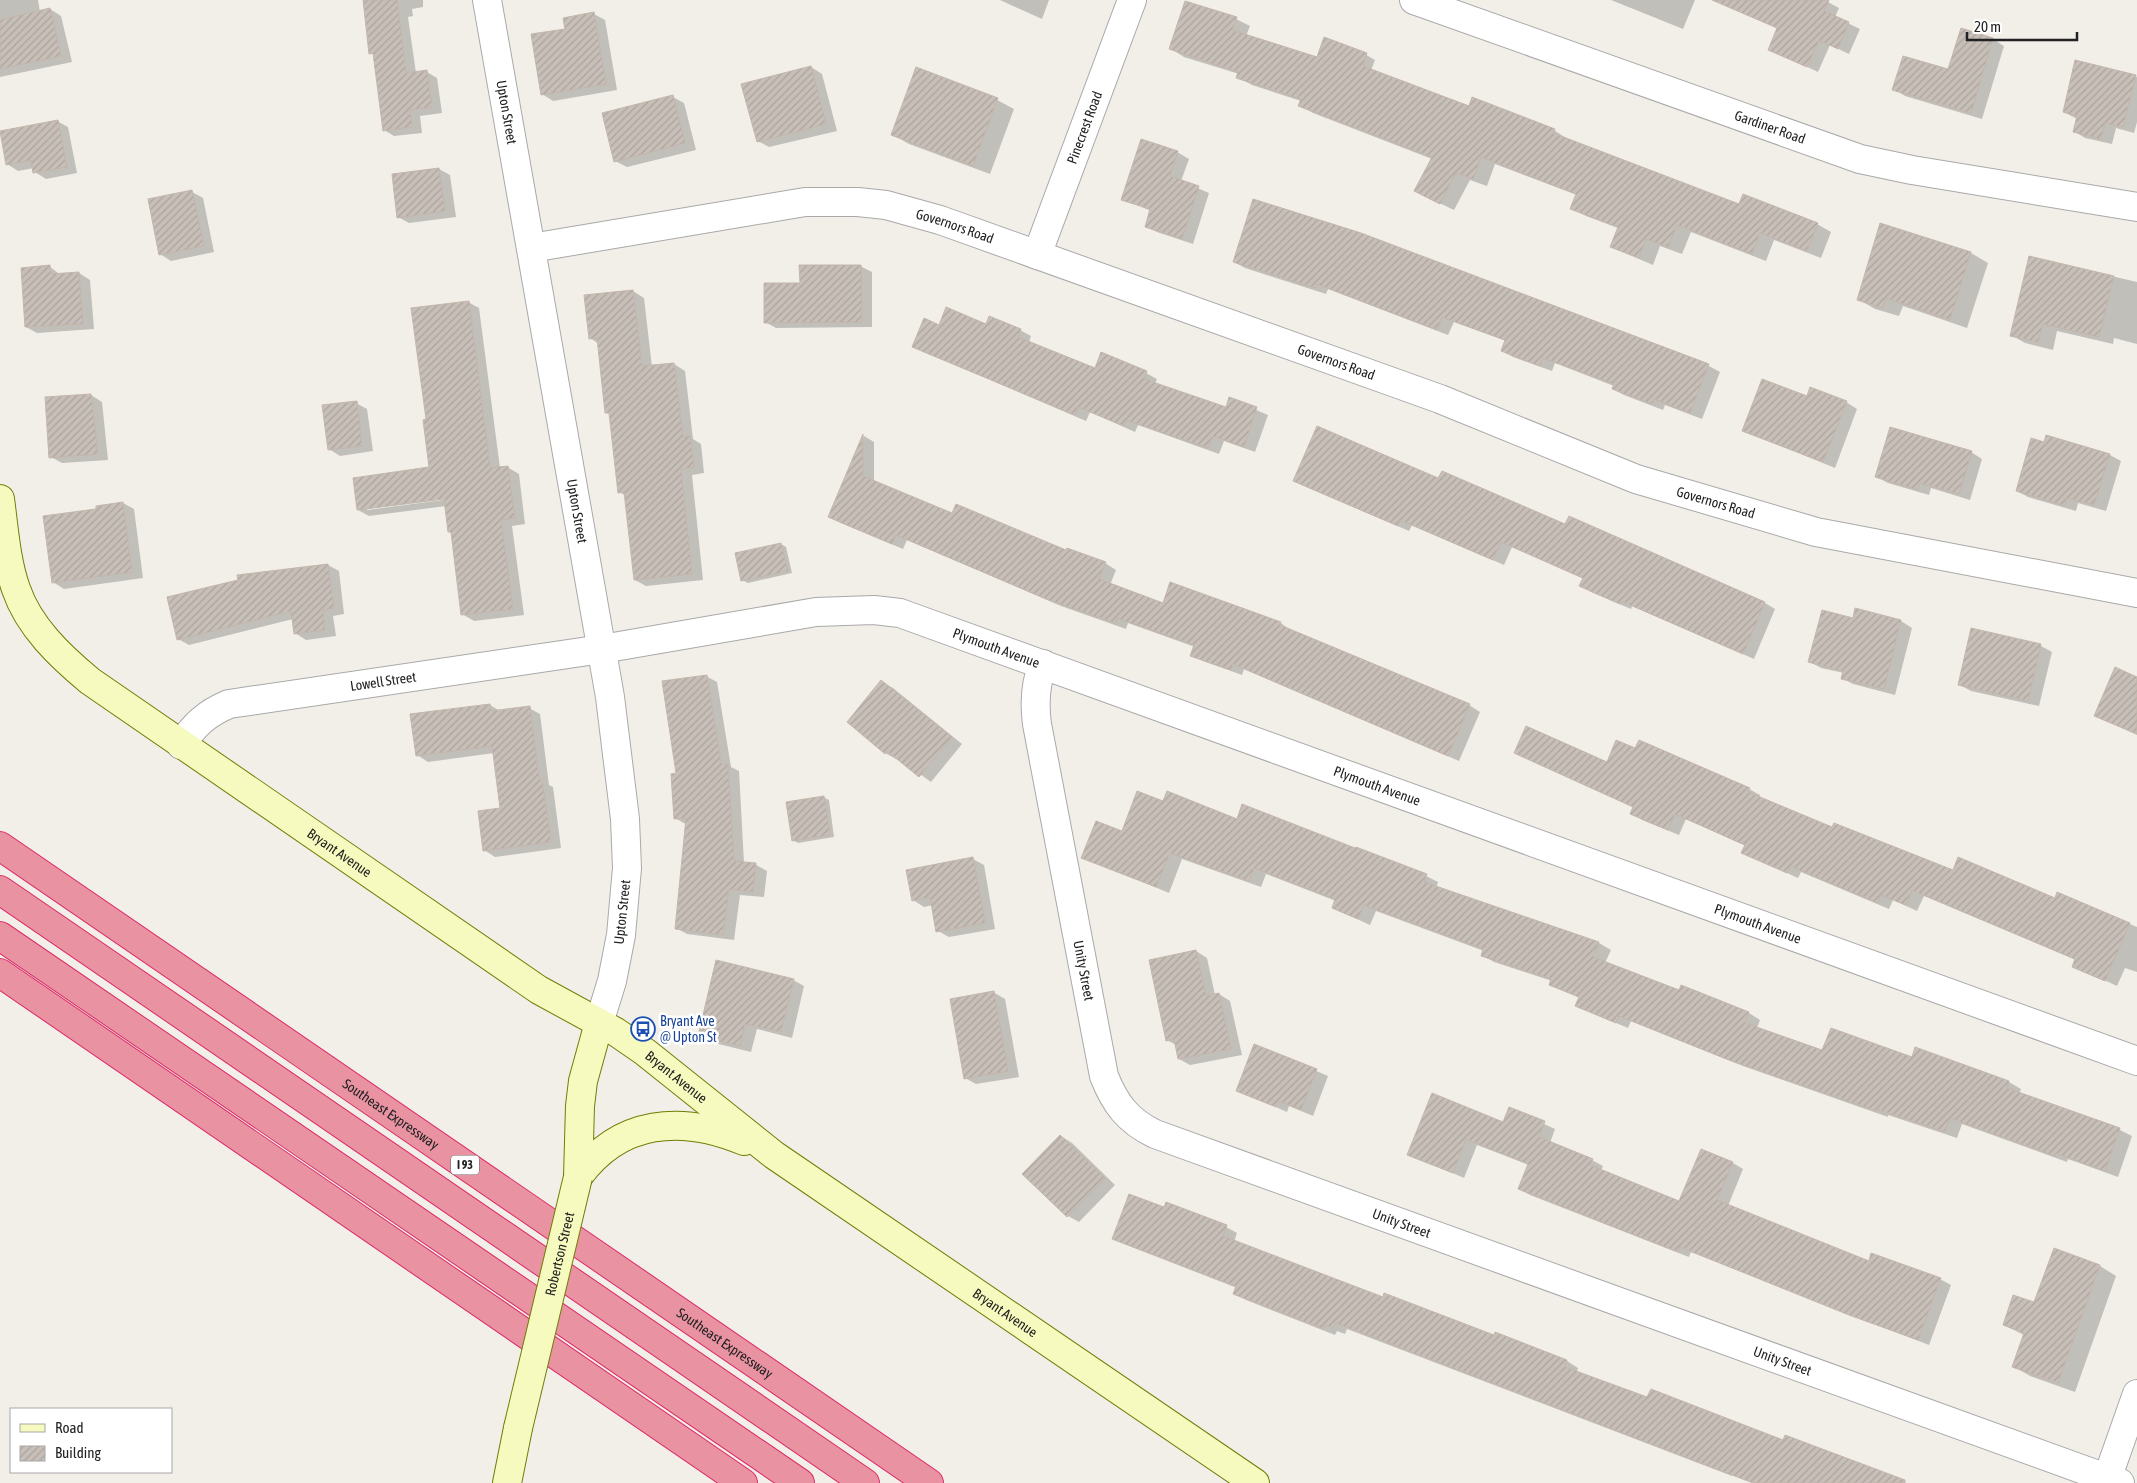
<svg xmlns="http://www.w3.org/2000/svg" width="2137" height="1483" font-family="'Asap Condensed',sans-serif">
<defs>
<pattern id="building-hatch" width="6" height="6" patternUnits="userSpaceOnUse" patternTransform="scale(1.25)"><rect width="6" height="6" fill="#c7bfb8"/><path d="M-1 1l2-2M0 6l6-6M5 7l2-2" fill="none" stroke="#aba49e"/></pattern>
</defs>
<rect width="100%" height="100%" fill="#f2efe9"/>
<g fill="#0003" fill-rule="evenodd">
<path d="M0,0h38l2,12 10,-3 11,7 11,46 -72,15z"/>
<path d="M364,0h59v7l-11,2 1,7 -5,1 8,56 11,-1 10,6 5,35 -22,3 2,17 -28,3 -10,-6 -9,-75 -5,-2z"/>
<path d="M1000,0h49l-7,19z"/>
<path d="M1611,0h84l-12,29z"/>
<path d="M1783,0h41l15,8 -4,9 25,12 -11,25 -19,-9 -12,27 -49,-23 9,-21z"/>
<path d="M594,14l11,6 12,70 -64,11 -11,-7 24,-64z"/>
<path d="M1236,19l14,7 -4,10 71,22 44,-6 14,8 -12,31 107,17 84,22 13,9 173,66 77,19 14,8 -10,26 -47,-18 -8,21 -75,-29 -9,22 -22,-8 -7,19 -42,-18 7,-19 -32,-12 -14,-8 5,-13 -82,-31 -8,22 -17,-6 -16,30 -25,-12 3,-39 -119,-46 -13,-8 1,-4 -49,-16 -14,-8 1,-3 -55,-17 -13,-8z"/>
<path d="M1962,30l31,9 11,7 -22,73 -77,-23 -11,-7 55,-18z"/>
<path d="M2076,62l61,15v45l-3,11 -18,-5 -4,16 -27,-6 -11,-7 3,-12 -13,-7z"/>
<path d="M811,67l11,7 15,57 -68,16 -11,-6z"/>
<path d="M673,97l11,6 12,47 -69,17 -12,-6z"/>
<path d="M997,100l17,9 -24,65 -81,-30 -17,-10z"/>
<path d="M57,121l11,6 9,46 -31,6 -11,-7 -1,-4 -16,3 -11,-7z"/>
<path d="M1177,152l12,7 -8,22 28,12 -16,51 -36,-12 -11,-6 5,-15 -28,-12z"/>
<path d="M439,169l11,6 6,42 -47,6 -11,-6 -5,-42z"/>
<path d="M192,192l11,6 11,54 -43,9 -11,-7z"/>
<path d="M1881,225l90,28 17,10 -21,65 -64,-22 -4,10 -24,-7 -17,-10z"/>
<path d="M1361,234l348,132 11,6 -18,47 -37,-14 -2,5 -39,-15 -11,-6 1,-3 -59,-23 -3,8 -39,-14 -11,-6 4,-10 -52,-19 -6,13 -120,-46 -2,5 -81,-26 -11,-6z"/>
<path d="M2030,257l107,25v62l-23,-6 -1,6 -56,-13 -4,19 -28,-7 -14,-8z"/>
<path d="M860,266l12,6v55l-96,1 -11,-6 36,-38z"/>
<path d="M50,267l11,8 18,-2 11,7 4,49 -57,4 -11,-6z"/>
<path d="M633,291l11,7 8,69 22,-3 11,7 8,68 8,5 3,29 -12,2 11,105 -57,6 -11,-6 -9,-84 -7,-4 -8,-77 -4,-3 -8,-68 -9,-6z"/>
<path d="M468,302l11,6 21,160 7,-1 12,7 6,50 -13,2 12,89 -50,6 -12,-7 -10,-81 -3,-2 -3,-25 -77,10 -11,-6 73,-42 -4,-48zM450,497v2l-83,11v-2z"/>
<path d="M940,326h47l33,4 11,6 -2,6 66,28 51,3 11,6 -2,5 72,25 3,-10 38,16 -13,37 -31,-11 -5,13 -81,-29 -3,7 -45,-20 -4,9 -172,-74z"/>
<path d="M91,395l11,7 6,58 -46,3 -11,-6z"/>
<path d="M1808,398l38,4 11,7 -22,59 -91,-37z"/>
<path d="M356,403l11,6 6,42 -33,5 -11,-7z"/>
<path d="M864,436l10,6v40l79,33 152,48 11,7 -6,15 54,19 7,-20 110,39 10,8 178,74 11,7 -21,49 -215,-92 -2,6 -39,-14 -11,-6 3,-8 -67,-24 -2,6 -65,-23 -154,-66 -4,9 -62,-26 -11,-6z"/>
<path d="M2045,444l65,11 11,6 -15,50 -28,-8 -2,8 -48,-14 -11,-6z"/>
<path d="M1971,452l11,7 -12,41 -39,-12 -2,7 -41,-12 -11,-6z"/>
<path d="M1439,480l127,45 199,78 10,6 -21,50 -122,-53 -1,3 -40,-17 -10,-6 3,-7 -72,-32 -8,18 -92,-40 -3,6 -115,-50z"/>
<path d="M123,503l11,6 9,69 -79,11 -11,-7 45,-72 -1,-3z"/>
<path d="M781,544l5,3 6,26 -44,10 -6,-3z"/>
<path d="M328,565l11,6 5,43 -11,2 3,20 -30,4 -11,-7 -2,-14 -104,26 -11,-6z"/>
<path d="M1856,610l45,11 11,7 -17,67 -42,-11 -11,-6 2,-5 -23,-5 -11,-6 44,-43z"/>
<path d="M1972,630l69,16 11,6 -13,54 -68,-15 -11,-6z"/>
<path d="M706,676l11,6 14,85 8,4 5,92 12,2 11,6 -3,26 -24,-2 -6,45 -47,-6 -11,-6 11,-103 -12,-7z"/>
<path d="M2137,678v57l-41,-19z"/>
<path d="M882,682l11,6 69,56 -31,38 -33,-24 -2,1 -11,-6z"/>
<path d="M490,705l10,6 29,-3 11,6 9,71 4,2 8,61 -66,9 -11,-7 18,-41 -8,-56 -66,9 -11,-7z"/>
<path d="M1516,753l92,10 141,26 11,6 -1,3 74,31 121,42 102,29 2,-6 79,33v45l-12,-4 -8,18 -43,-20 2,-6 -152,-64 -7,15 -24,-11 -4,9 -88,-37 -3,6 -55,-25 3,-7 -60,-27 -7,16 -37,-15 -11,-7 3,-6z"/>
<path d="M823,797l6,3 5,37 -36,6 -5,-3z"/>
<path d="M1164,803l74,18 5,-15 183,70 12,6 -2,6 163,55 12,7 -6,13 74,29 70,21 11,7 -3,8 66,24 90,7 3,-11 93,34 12,7 -2,5 101,36 12,6 -14,41 -50,-18 -1,3 -105,-38 -5,14 -69,-23v2l-145,-51 -112,-45 -3,7 -52,-22 4,-8 -29,-13 1,-4 -58,-19 -12,-7 2,-4 -108,-40 -6,14 -37,-17 3,-7 -70,-27 -5,13 -79,-28 -13,34 -86,-36 39,-24z"/>
<path d="M973,859l11,6 11,64 -46,8 -11,-6 -5,-26 -9,2 -11,-7z"/>
<path d="M1196,951l11,7 8,37 4,-1 11,7 12,54 -52,10 -11,-6 -3,-14 -9,-5z"/>
<path d="M793,980l11,6 -12,52 -35,-9 -6,23 -41,-10 -11,-7z"/>
<path d="M993,992l12,7 14,78 -43,7 -11,-6z"/>
<path d="M1255,1045l73,31 -15,40 -24,-10 -2,6 -50,-22z"/>
<path d="M1509,1108l46,21 -5,14 42,17 11,6 -2,5 79,31 53,-39 10,6 -15,37 141,56 71,17 11,6 -22,60 -238,-93 -2,5 -159,-62 -11,-6 10,-24 -52,-20 -13,33 -55,-24 94,-30z"/>
<path d="M1061,1136l11,7 43,42 -36,37 -11,-6z"/>
<path d="M1165,1209l61,18 11,6 -3,9 150,56 110,38 1,-2 72,27 11,7 -1,4 284,111h-103l-25,-10 -1,3 -385,-147 -2,5 -8,-3 -2,4 -89,-35 -11,-6 2,-6 -113,-44 -11,-6z"/>
<path d="M2054,1250l46,16 16,10 -41,116 -45,-16 -17,-10 11,-31 -20,-10 31,-21z"/>
</g>
<g fill="url(#building-hatch)" stroke="#c4b6ab">
<path d="M363,0h34l9,73 21,-3 5,37 -22,3 2,17 -29,4 -10,-78 -4,1z"/>
<path d="M1712,0h117l-5,11 25,11 -11,27 -19,-9 -12,27 -39,-17 9,-22z"/>
<path d="M1185,1l52,16 -5,13 85,27 7,-20 43,16 -4,13 106,40 3,-9 83,32 -2,4 186,71 4,-10 75,29 -11,28 -47,-18 -8,21 -75,-29 -9,22 -22,-8 -7,19 -29,-11 8,-20 -48,-18 6,-15 -95,-37 -8,22 -17,-6 -16,31 -26,-13 18,-34 -134,-51 3,-7 -65,-21 2,-6 -69,-23z"/>
<path d="M50,8l11,48 -61,13v-49z"/>
<path d="M594,12l12,72 -65,11 -10,-61 34,-5 -2,-11z"/>
<path d="M1961,28l32,10 -22,75 -79,-23 11,-34 45,13z"/>
<path d="M2075,60l61,15 -13,52 -18,-4 -4,16 -28,-7 4,-16 -14,-4z"/>
<path d="M811,66l15,58 -69,18 -16,-58z"/>
<path d="M916,67l82,31 -25,68 -82,-31z"/>
<path d="M673,95l12,48 -71,19 -12,-49z"/>
<path d="M58,120l9,47 -34,6 -2,-13 -25,5 -6,-34z"/>
<path d="M1141,139l37,12 -8,25 29,10 -17,53 -37,-12 5,-18 -29,-9z"/>
<path d="M439,168l6,43 -48,7 -5,-44z"/>
<path d="M192,190l12,56 -45,9 -11,-56z"/>
<path d="M1253,199l108,34 348,131 -19,49 -36,-14 -2,5 -40,-15 2,-5 -71,-26 -3,8 -39,-15 4,-11 -63,-23 -5,13 -120,-46 -2,4 -82,-26z"/>
<path d="M1880,223l91,29 -21,68 -64,-22 -4,10 -25,-8z"/>
<path d="M2029,256l85,20 -15,61 -56,-13 -5,18 -28,-6z"/>
<path d="M50,265l1,9 28,-2 4,52 -58,3 -4,-59z"/>
<path d="M799,265h62l1,57 -98,1v-40h36z"/>
<path d="M633,290l9,76 32,-3 9,74 7,-1 4,31 -13,2 11,105 -58,6 -10,-88 -6,1 -9,-80h-4l-8,-75 -8,1 -5,-44z"/>
<path d="M469,301l21,167 18,-2 7,52 -14,2 12,89 -52,6 -10,-83h-3l-4,-33 -87,11 -4,-32 76,-11 -6,-47 3,-1 -15,-111z"/>
<path d="M946,307l40,17 3,-8 32,13 -3,8 77,31 6,-16 46,19 -3,8 82,28 3,-10 28,10 -13,40 -31,-11 -5,12 -82,-28 -2,6 -46,-19 -3,8 -163,-68 12,-29 15,7z"/>
<path d="M1762,379l45,17 3,-9 37,14 -24,61 -81,-31z"/>
<path d="M91,394l7,60 -49,4 -4,-61z"/>
<path d="M357,401l5,45 -34,4 -6,-45z"/>
<path d="M1317,426l121,52 4,-7 123,53 4,-8 196,86 -22,52 -122,-53 -1,3 -41,-18 4,-8 -82,-36 -8,18 -93,-40 -2,6 -105,-45z"/>
<path d="M1890,427l82,24 -13,43 -39,-11 -2,7 -43,-13z"/>
<path d="M863,434v42l89,37 4,-9 110,46 1,-2 39,14 -7,17 64,24 7,-21 111,40 -1,3 190,79 -22,52 -215,-92 -2,6 -41,-14 4,-11 -77,-27 -2,5 -66,-23 -153,-65 -4,9 -64,-27z"/>
<path d="M2046,435l64,19 -16,51 -27,-7 -2,8 -49,-15 15,-53 13,4z"/>
<path d="M123,502l9,70 -80,11 -9,-67 53,-7v-3z"/>
<path d="M781,543l7,28 -47,10 -6,-28z"/>
<path d="M328,564l6,44 -11,2 2,20 -31,4 -3,-23 -114,29 -10,-43 71,-17 -1,-5z"/>
<path d="M1855,608l46,12 -17,69 -43,-10 2,-8 -35,-9 14,-52 31,8z"/>
<path d="M1971,628l70,16 -13,57 -70,-16z"/>
<path d="M2115,667l22,10v57l-43,-18z"/>
<path d="M707,675l14,89h7l6,97 22,2 -3,29 -24,-3 -6,46 -48,-6 11,-111 -12,1 -3,-45 5,-1 -14,-92z"/>
<path d="M881,680l71,57 -33,40 -32,-26 -2,3 -38,-32z"/>
<path d="M490,704l1,7 39,-5 9,74 3,-1 9,63 -68,9 -5,-40 22,-3 -8,-62 -76,10 -6,-42z"/>
<path d="M1526,726l81,36 9,-22 19,8 4,-8 111,48 -2,4 84,35 2,-4 119,47 5,-13 97,41 2,-6 73,31 -25,58 -33,-14 3,-8 -163,-69 -6,15 -25,-10 -3,8 -88,-37 -3,7 -46,-20 4,-8 -70,-31 -7,16 -38,-16 3,-7 -119,-54z"/>
<path d="M1137,791l26,10 4,-10 70,28 5,-15 113,44 1,-1 71,27 -3,8 175,60 -6,15 86,33 2,-5 68,27 -4,11 77,27 9,-22 81,29 3,-10 94,34 -2,7 113,40 -15,43 -49,-18 -1,3 -105,-38 -5,14 -69,-23v2l-147,-51 -110,-44 -3,7 -41,-17 4,-9 -30,-12 2,-6 -70,-23 2,-7 -119,-44 -6,14 -26,-11 3,-9 -81,-31 -5,13 -79,-28 -14,34 -75,-29 15,-37 26,10z"/>
<path d="M824,796l6,39 -38,6 -6,-39z"/>
<path d="M973,857l12,66 -49,9 -6,-35 -18,4 -6,-31z"/>
<path d="M1196,950l10,46 13,-3 12,56 -53,10 -4,-20 -8,2 -17,-81z"/>
<path d="M716,960l78,19 -13,53 -36,-8 -5,22 -42,-10z"/>
<path d="M994,991l14,80 -44,8 -14,-80z"/>
<path d="M1254,1044l63,25 -16,41 -23,-9 -2,6 -40,-16z"/>
<path d="M1432,1093l71,29 6,-15 36,14 -6,16 54,22 -3,6 89,36 22,-52 32,13 -16,38 152,61 2,-8 70,25 -23,62 -69,-25 -169,-68 -2,5 -160,-63 10,-25 -62,-25 -13,34 -46,-18z"/>
<path d="M1060,1135l45,43 -38,39 -45,-43z"/>
<path d="M1129,1194l35,13 2,-5 61,23 -4,11 160,61 1,-4 110,42 1,-3 72,28 -2,7 82,30 4,-8 132,51 2,-5 120,45v3h-152l-417,-160 -3,5 -7,-3 -2,4 -91,-35 3,-8 -124,-47z"/>
<path d="M2054,1248l46,17 -42,118 -46,-16 12,-34 -21,-8 10,-30 21,7z"/>
</g>
<g fill="none" stroke-linecap="round" stroke-linejoin="round">
<g stroke="#a9a9a9" stroke-width="30">
<g id="street">
<path id="s1" d="M487,0l123,697 15,122 2,49 -6,67 -9,46 -13,42"/>
<path id="s2" d="M1414,0l446,159 52,11 225,37"/>
<path id="s3" d="M531,248l274,-46h53l28,3 54,15 500,179 196,80 180,53 321,61"/>
<path id="s4" d="M1037,255l95,-255"/>
<path id="s5" d="M1043,664c-8,20 -9,38 -6,60l67,352c11,28 24,45 51,58l965,349"/>
<path id="s6" d="M181,745c13,-20 26,-32 48,-41l373,-55 214,-37 58,-2 26,3 1237,448"/>
<path d="M2107,1479l30,-85"/>
</g>
</g>
<g stroke="#707d05" stroke-width="30">
<g id="secondary">
<path id="s7" d="M0,499c4,29 6,62 16,90 13,38 44,67 74,92l449,309 77,42 29,20 129,103 481,328"/>
<path d="M578,1177c42,-58 104,-62 166,-36"/>
<path d="M578,1177l2,-71 3,-25 16,-58"/>
<path d="M507,1483l11,-55"/>
</g>
</g>
<g stroke="#dc2a67" stroke-width="30">
<g id="highway">
<path id="s8" d="M0,846l929,637"/>
<path d="M0,890l865,593"/>
<path d="M0,936l800,547"/>
<path d="M0,973l743,510"/>
</g>
</g>
<use href="#street" stroke="#fff" stroke-width="28"/>
<use href="#secondary" stroke="#f7fabf" stroke-width="28"/>
<use href="#highway" stroke="#e892a2" stroke-width="28"/>
<g stroke="#707d05" stroke-width="30" stroke-linecap="butt">
<g id="secondary-bridge">
<path id="s9" d="M518,1428l60,-251"/>
</g>
</g>
<use href="#secondary-bridge" stroke="#f7fabf" stroke-width="28"/>
</g>
<defs>
<g id="bus-ring" transform="scale(1.25)"><circle r="9.5" fill="#fff" stroke="#1a4fb4" stroke-width="1.5"/><path d="M-5-6H5V4H4V6H2V4H-2V6H-4V4H-5ZM-3.5-4V0h7V-4ZM-3.5 1.2v1.5H-2V1.2ZM2 1.2v1.5H3.5V1.2Z" fill="#1a4fb4"/></g>
</defs>
<g fill-rule="evenodd">
<use href="#bus-ring" x="643" y="1029"/>
</g>
<g text-anchor="middle" stroke-width="5" stroke-linejoin="round" paint-order="stroke">
<rect fill="#fff" stroke="#646464" stroke-width="1" x="451" y="1155.5" width="28" height="19" rx="4"/>
<g font-size="12" font-weight="bold" fill="#222">
<text x="465" y="1169">I 93</text>
</g>
<g font-size="14" fill="#222" stroke="#fff">
<text dy="5" stroke="none"><textPath href="#s1" startOffset="114">Upton Street</textPath></text>
<text dy="5" stroke="none"><textPath href="#s4" startOffset="136">Pinecrest Road</textPath></text>
<text dy="5" stroke="none"><textPath href="#s2" startOffset="378">Gardiner Road</textPath></text>
<text dy="5" stroke="none"><textPath href="#s3" startOffset="431">Governors Road</textPath></text>
<text dy="5" stroke="none"><textPath href="#s3" startOffset="836">Governors Road</textPath></text>
<text dy="5" stroke="none"><textPath href="#s3" startOffset="1241">Governors Road</textPath></text>
<text dy="5" stroke="none"><textPath href="#s1" startOffset="519">Upton Street</textPath></text>
<text dy="5" stroke="none"><textPath href="#s6" startOffset="845">Plymouth Avenue</textPath></text>
<text dy="5" stroke="none"><textPath href="#s6" startOffset="220">Lowell Street</textPath></text>
<text dy="5" stroke="none"><textPath href="#s6" startOffset="1250">Plymouth Avenue</textPath></text>
<text dy="5" stroke="none"><textPath href="#s7" startOffset="514">Bryant Avenue</textPath></text>
<text transform="translate(622 912) rotate(-84)" y="5">Upton Street</text>
<text dy="5" stroke="none"><textPath href="#s6" startOffset="1655">Plymouth Avenue</textPath></text>
<text dy="5" stroke="none"><textPath href="#s5" startOffset="312">Unity Street</textPath></text>
<text dy="5" stroke="none"><textPath href="#s7" startOffset="919">Bryant Avenue</textPath></text>
<text dy="5" stroke="none"><textPath href="#s8" startOffset="474">Southeast Expressway</textPath></text>
<text dy="5" stroke="none"><textPath href="#s5" startOffset="761">Unity Street</textPath></text>
<text dy="5" stroke="none"><textPath href="#s9" startOffset="179">Robertson Street</textPath></text>
<text dy="5" stroke="none"><textPath href="#s7" startOffset="1324">Bryant Avenue</textPath></text>
<text dy="5" stroke="none"><textPath href="#s8" startOffset="879">Southeast Expressway</textPath></text>
<text dy="5" stroke="none"><textPath href="#s5" startOffset="1166">Unity Street</textPath></text>
</g>
<g font-size="14" fill="#164399" stroke="#fff" text-anchor="start">
<text x="660" y="1026">Bryant Ave<tspan x="660" dy="16">@ Upton St</tspan></text>
</g>
</g>
<rect x="10" y="1408" width="162" height="65" fill="#ffffff" stroke="#a7a7a7"/>
<rect x="20" y="1424" width="25" height="8" fill="#f7fabf" stroke="#a7a7a7"/>
<text x="55" y="1433" font-size="15" fill="#222222">Road</text>
<rect x="20" y="1446" width="25" height="15" fill="url(#building-hatch)" stroke="#a7a7a7"/>
<text x="55" y="1458" font-size="15" fill="#222222">Building</text>
<path d="M1967 32v8h110v-8" fill="none" stroke="#222222" stroke-width="2.5"/>
<text x="1974" y="32" font-size="15" fill="#222222" stroke="#ffffff" stroke-width="4" paint-order="stroke">20 m</text>
</svg>
